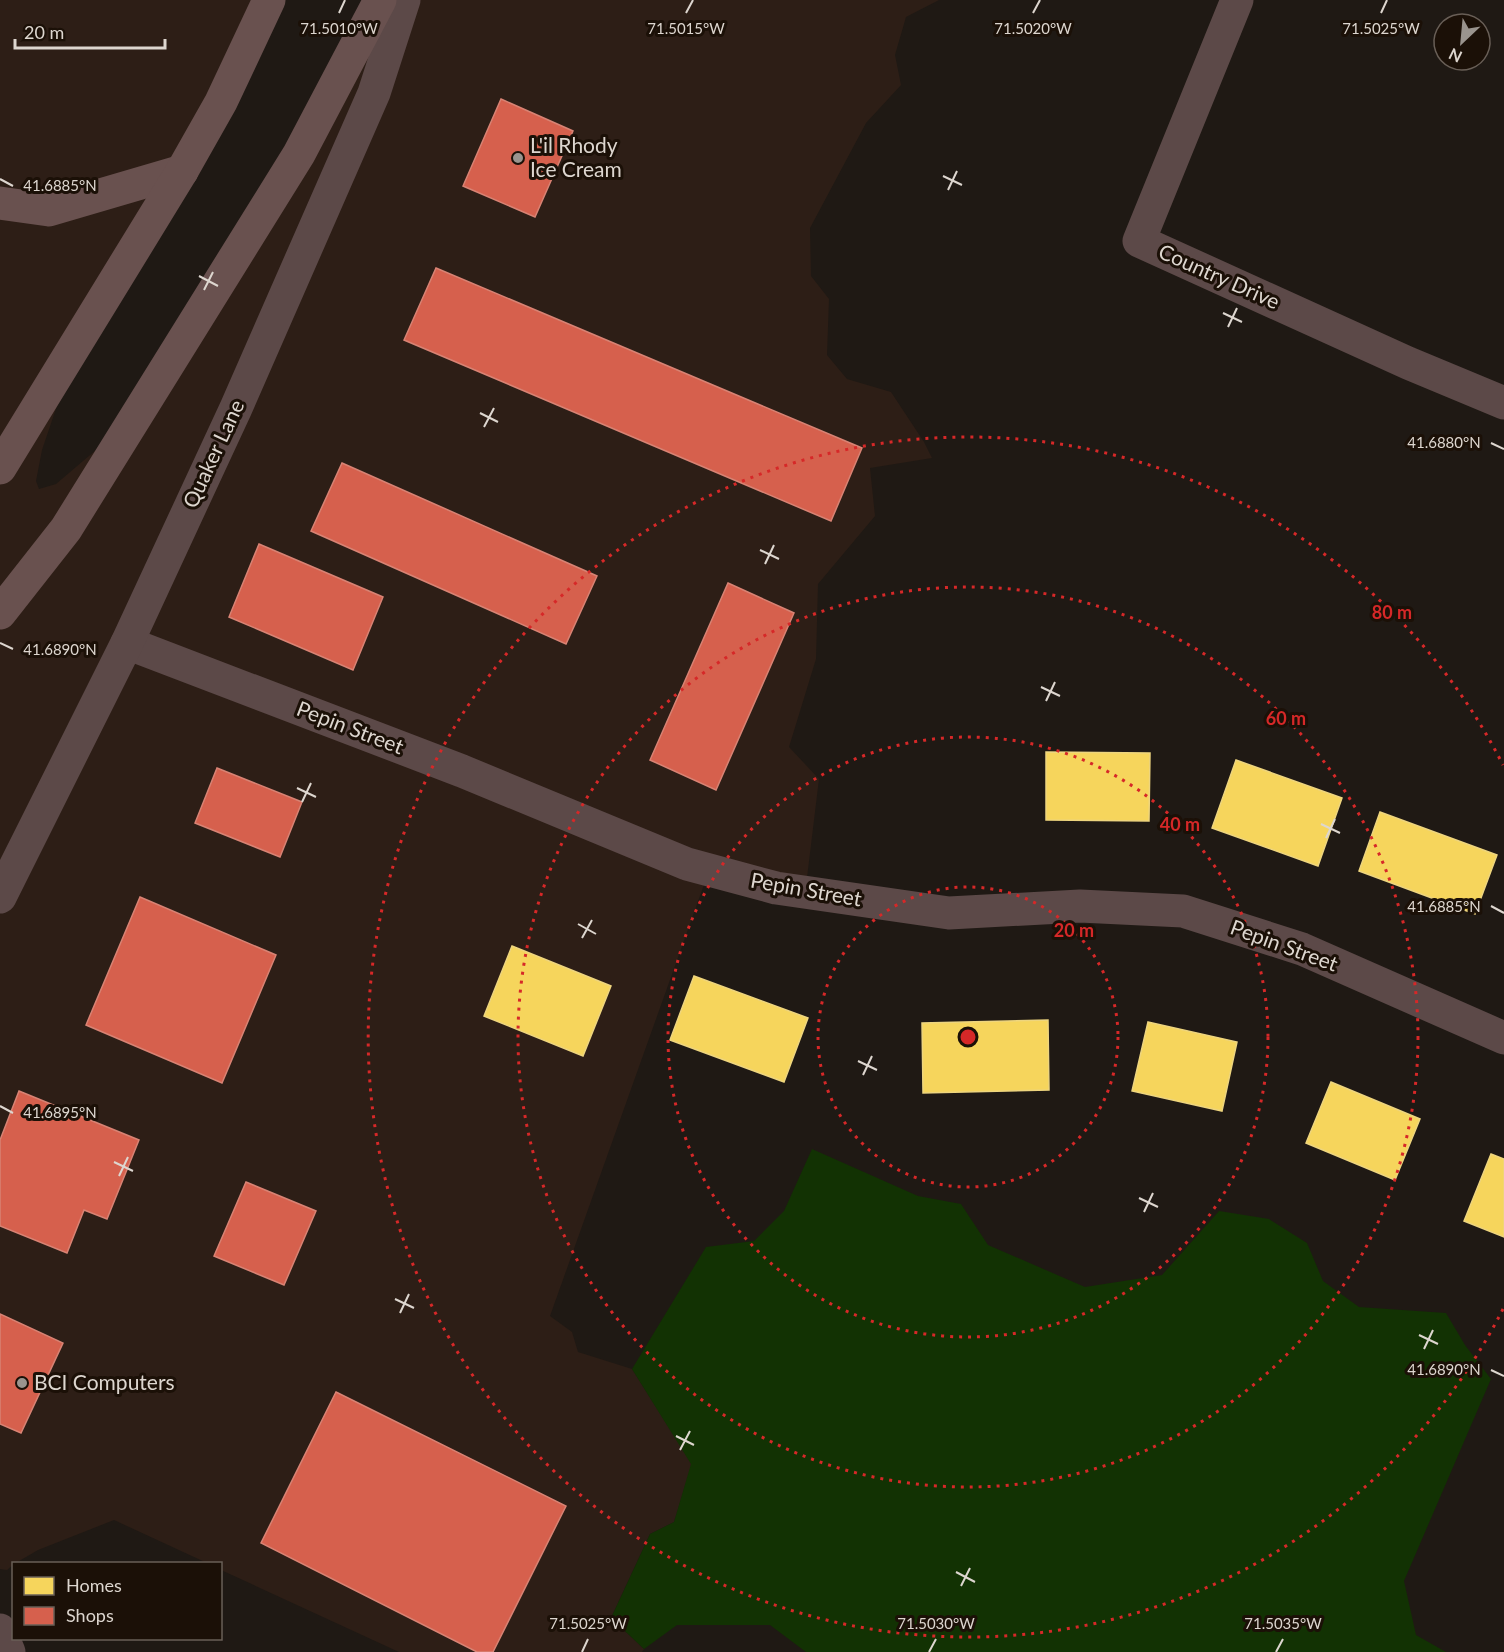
<svg xmlns="http://www.w3.org/2000/svg" width="1504" height="1652" font-family="Lato,sans-serif">
<rect width="100%" height="100%" fill="#1f1914"/>
<path fill="#2d1e16" d="M0,0h261l-198,388 -21,62 -6,31 3,8 17,-5 87,-74 223,-410h573l-33,17 -11,38 6,30 -35,38 -56,105 1,48 18,23 -2,56 20,24 44,13 33,50 8,16 -62,10 5,48 -57,68 -2,75 -27,88 30,32 -13,107 -100,-7 -156,437 22,16 6,20 54,17 60,95 -18,58 -24,12 -39,84 33,31 -2,3h-243l-178,-82 -1,-6 -13,-1 -93,-43 -76,30 -24,14 -7,6 -7,-1z"/>
<path fill="#123203" d="M812,1149l106,47 43,8 27,41 97,42 77,-12 57,-64 50,8 38,24 16,38 36,26 87,6 19,32 26,34 -87,202 12,54 30,17h-640l-36,-27h-93l-33,24 -33,-31 39,-84 24,-12 17,-58 -59,-95 74,-122 48,-6 30,-30z"/>
<g fill="#f6d55c" stroke="#eed57e" stroke-width="1.5">
<path d="M1046,752l104,1 -1,68 -103,-1z"/>
<path d="M1236,760l106,38 -24,68 -106,-38z"/>
<path d="M1380,812l117,43 -22,59 -116,-43z"/>
<path d="M512,946l99,40 -28,70 -99,-40z"/>
<path d="M694,976l114,42 -24,64 -114,-42z"/>
<path d="M1048,1020l1,70 -126,3 -1,-70z"/>
<path d="M1148,1022l89,20 -15,69 -90,-20z"/>
<path d="M1331,1082l89,37 -25,61 -89,-37z"/>
<path d="M1491,1154l13,5v78l-40,-16z"/>
</g>
<g fill="#d6604d" stroke="#d88374" stroke-width="1.5">
<path d="M501,99l72,32 -38,86 -72,-31z"/>
<path d="M436,268l426,180 -31,73 -427,-181z"/>
<path d="M342,463l255,113 -31,68 -255,-113z"/>
<path d="M259,544l124,53 -30,73 -124,-53z"/>
<path d="M728,583l66,30 -78,177 -66,-30z"/>
<path d="M217,768l85,34 -22,55 -85,-34z"/>
<path d="M140,897l136,58 -54,128 -136,-58z"/>
<path d="M19,1091l120,49 -32,79 -23,-9 -17,43 -67,-27v-86z"/>
<path d="M246,1182l70,29 -32,74 -70,-29z"/>
<path d="M0,1314l63,29 -42,90 -21,-9z"/>
<path d="M336,1392l230,114 -73,146h-16l-216,-109z"/>
</g>
<g fill="none" stroke-linecap="round" stroke-linejoin="round">
<g stroke="#5c4948" stroke-width="33">
<path d="M1237,0l-98,241 269,122 96,40"/>
<path d="M127,643l335,128 225,93 89,24 173,25 131,-7 103,5 119,38 202,89"/>
<path d="M0,897l127,-254 109,-235 138,-315 30,-93"/>
<path d="M0,1630l9,22"/>
</g>
<g stroke="#69514f" stroke-width="33">
<path d="M0,203l49,7 133,-39"/>
<path d="M0,468l182,-297 39,-69 48,-102"/>
<path d="M0,613l66,-84 233,-375 81,-154"/>
</g>
</g>
<path fill="none" stroke="#ddd6cf" stroke-width="2" d="M339,13l6,-13M686,13l7,-13M1033,13l7,-13M1381,13l6,-13M943,176l19,9M0,179l13,7M948,190l9,-19M199,276l19,10M204,290l9,-18M1223,313l19,9M1228,327l9,-19M480,413l18,9M484,427l10,-19M1491,443l13,6M760,550l19,9M765,564l9,-19M0,643l13,6M1041,687l19,9M1046,701l9,-19M297,788l19,9M302,802l9,-19M1321,824l19,9M1326,838l9,-19M1491,906l13,7M578,924l18,10M582,938l10,-18M858,1061l19,9M863,1075l9,-19M0,1106l13,7M114,1162l19,9M119,1176l9,-19M1139,1198l19,9M1144,1212l9,-19M395,1299l19,9M400,1313l9,-19M1419,1335l19,9M1424,1349l9,-19M1491,1370l13,6M676,1436l18,9M680,1450l10,-19M956,1572l19,10M961,1586l9,-18M582,1652l6,-13M929,1652l7,-13M1276,1652l7,-13"/>
<g fill="none" stroke="#d62828" stroke-width="3" stroke-dasharray="3 6">
<circle cx="968" cy="1037" r="150"/>
<circle cx="968" cy="1037" r="300"/>
<circle cx="968" cy="1037" r="450"/>
<path d="M1503 1309A600 600 0 1 1 1503 765"/>
</g>
<g fill="#9a948e" stroke="#1b1007" stroke-width="2">
<circle cx="518" cy="158" r="6"/>
<circle cx="22" cy="1383" r="6"/>
</g>
<g text-anchor="middle" stroke-width="6" stroke-linejoin="round" paint-order="stroke">
<g font-size="21" fill="#ddd6cf" stroke="#1b1007" text-anchor="start">
<text x="530" y="153">L'il Rhody<tspan x="530" dy="24">Ice Cream</tspan></text>
<text x="34" y="1390">BCI Computers</text>
</g>
<g font-size="21" fill="#ddd6cf" stroke="#1b1007">
<text transform="translate(1219 277) rotate(24)" y="7">Country Drive</text>
<text transform="translate(214 454) rotate(-65)" y="7">Quaker Lane</text>
<text transform="translate(350 728) rotate(21)" y="7">Pepin Street</text>
<text transform="translate(806 890) rotate(10)" y="7">Pepin Street</text>
<text transform="translate(1284 946) rotate(20)" y="7">Pepin Street</text>
</g>
</g>
<g font-size="15" text-anchor="middle" fill="#ddd6cf" stroke="#1b1007" stroke-width="6" stroke-linejoin="round" paint-order="stroke">
<text x="339" y="34">71.5010°W</text>
<text x="686" y="34">71.5015°W</text>
<text x="1033" y="34">71.5020°W</text>
<text x="1381" y="34">71.5025°W</text>
<text x="60" y="191">41.6885°N</text>
<text x="1444" y="448">41.6880°N</text>
<text x="60" y="655">41.6890°N</text>
<text x="1444" y="912">41.6885°N</text>
<text x="60" y="1118">41.6895°N</text>
<text x="1444" y="1375">41.6890°N</text>
<text x="588" y="1629">71.5025°W</text>
<text x="936" y="1629">71.5030°W</text>
<text x="1283" y="1629">71.5035°W</text>
</g>
<circle cx="968" cy="1037" r="9" fill="#d62828" stroke="#1b1007" stroke-width="3"/>
<g font-size="18" text-anchor="middle" font-weight="bold" fill="#d62828" stroke="#1b1007" stroke-width="6" stroke-linejoin="round" paint-order="stroke">
<text x="1392" y="619">80 m</text>
<text x="1286" y="725">60 m</text>
<text x="1180" y="831">40 m</text>
<text x="1074" y="937">20 m</text>
</g>
<rect x="12" y="1562" width="210" height="78" fill="#1b1007" stroke="#695f57" stroke-width="1.5"/>
<rect x="24" y="1577" width="30" height="18" fill="#f6d55c" stroke="#695f57" stroke-width="1.5"/>
<text x="66" y="1592" font-size="18" fill="#ddd6cf">Homes</text>
<rect x="24" y="1607" width="30" height="18" fill="#d6604d" stroke="#695f57" stroke-width="1.5"/>
<text x="66" y="1622" font-size="18" fill="#ddd6cf">Shops</text>
<g transform="translate(1462 42) rotate(206)"><circle r="28" fill="#1b1007" stroke="#695f57" stroke-width="1.5"/>
<path d="M0-4.5L10 22L0 15L-10 22Z" fill="#9a948e"/>
<text y="-9" font-size="16" font-weight="bold" text-anchor="middle" fill="#ddd6cf">N</text>
</g>
<path d="M15 39v9h150v-9" fill="none" stroke="#ddd6cf" stroke-width="3"/>
<text x="24" y="39" font-size="18" fill="#ddd6cf" stroke="#1b1007" stroke-width="4.5" paint-order="stroke">20 m</text>
</svg>
